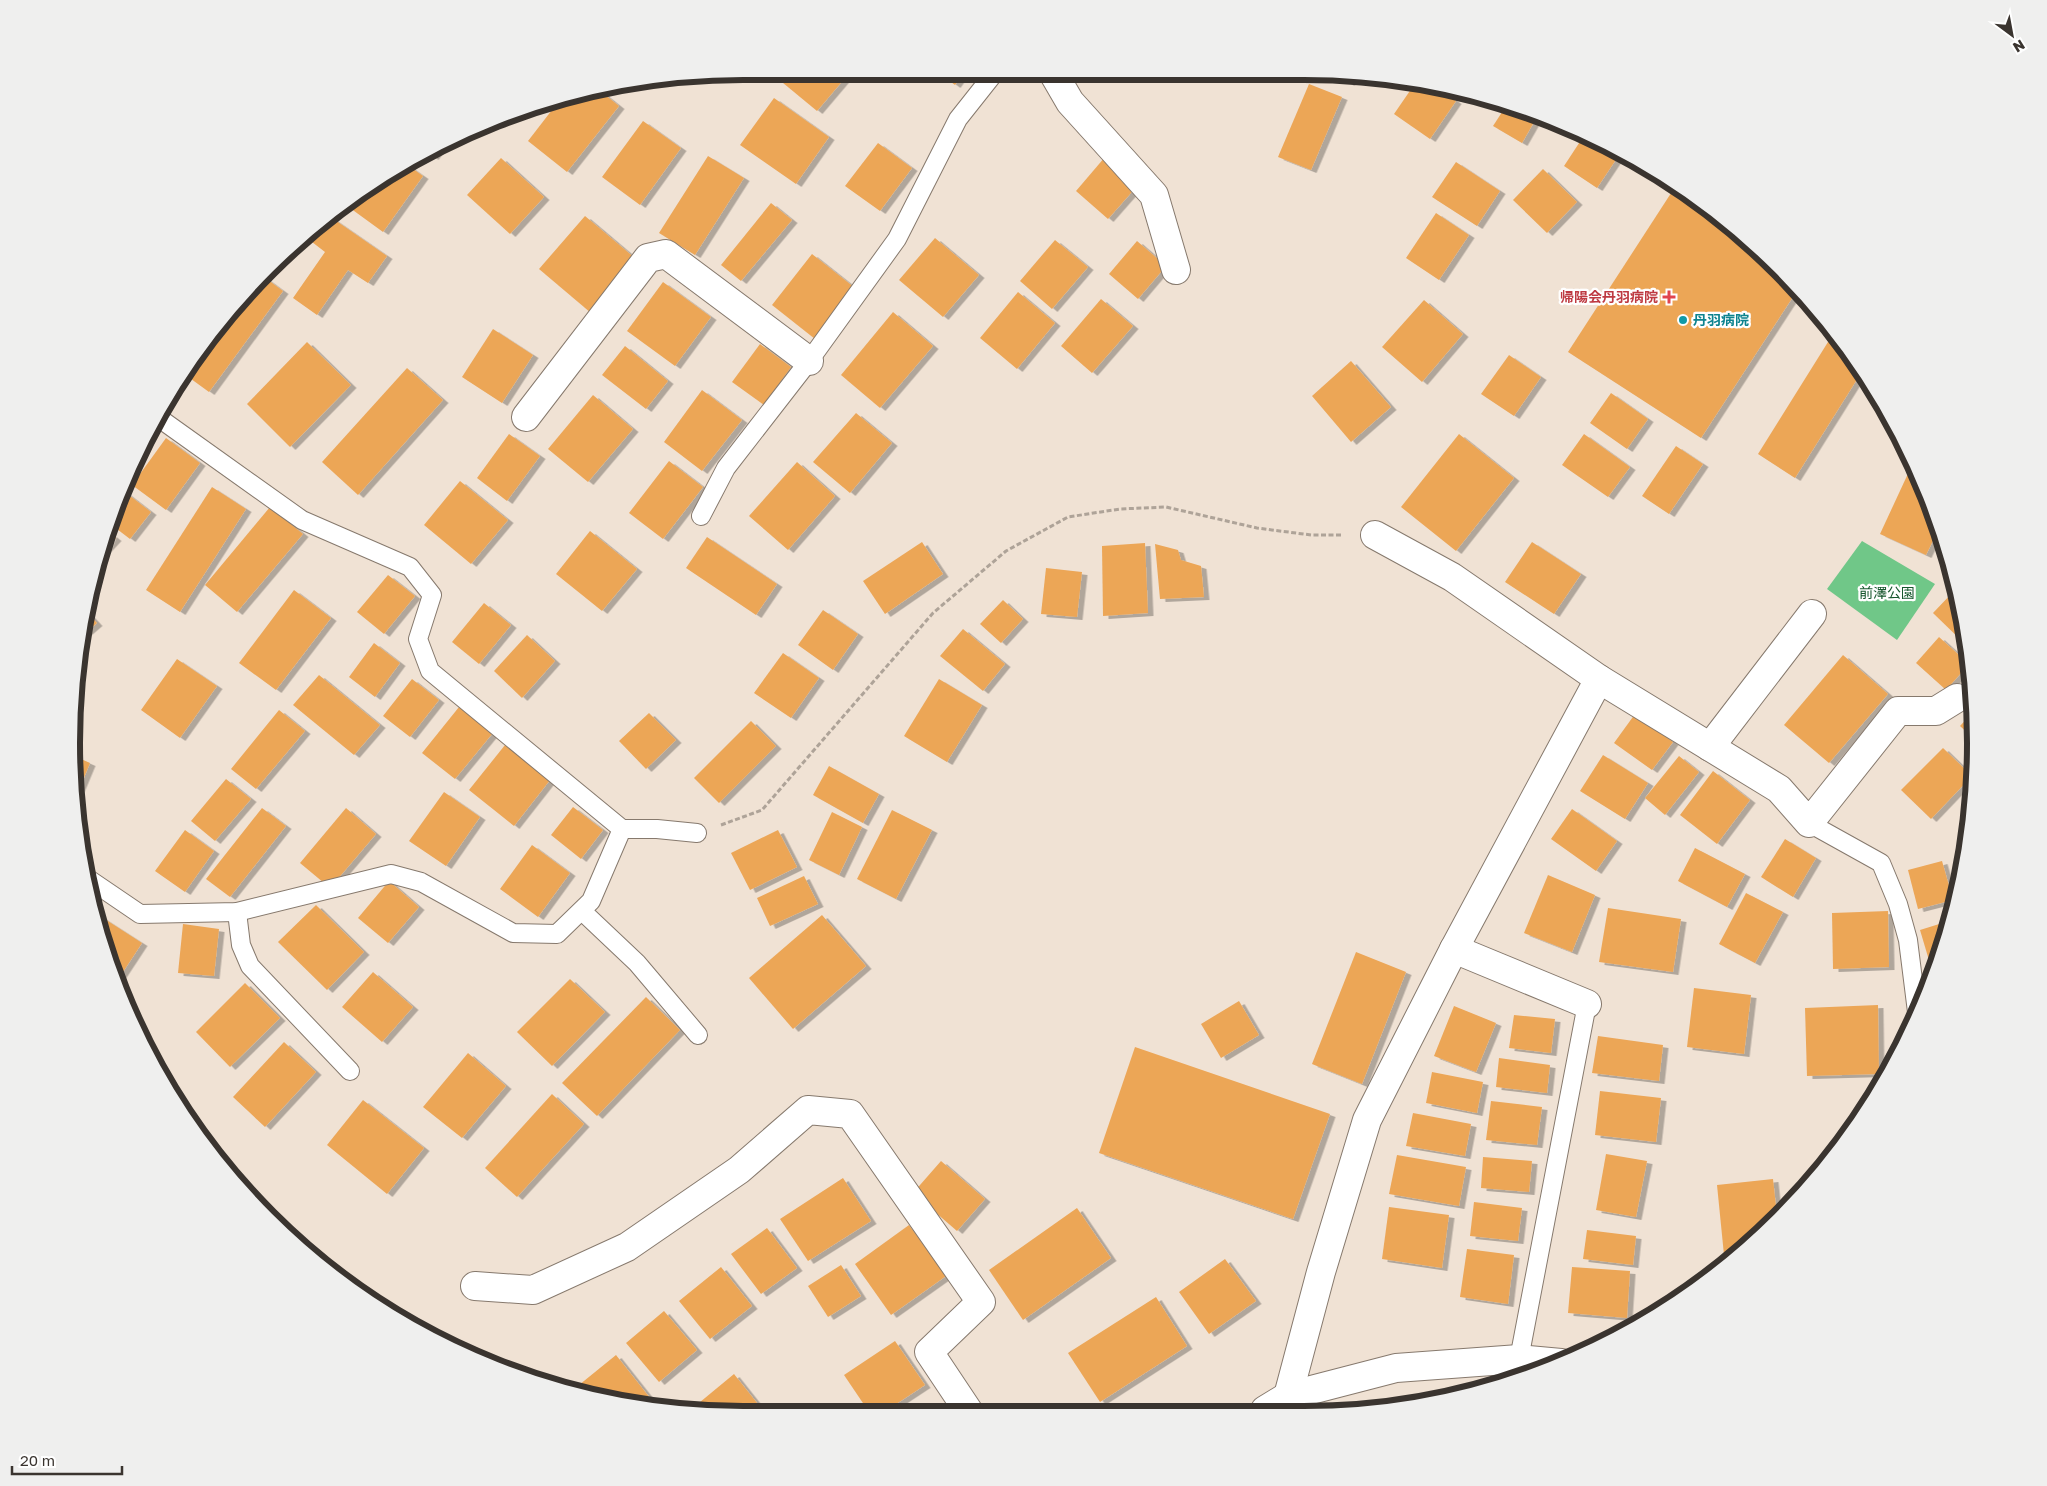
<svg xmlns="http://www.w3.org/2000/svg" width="2047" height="1486" font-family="'Golos Text','Noto Sans JP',sans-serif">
<defs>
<filter id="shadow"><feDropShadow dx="5.5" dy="3" stdDeviation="0" flood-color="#0004"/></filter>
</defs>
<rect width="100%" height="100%" fill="#f0e2d4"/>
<path fill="#70c788" d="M1862,541l73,43 -38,56 -70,-51z"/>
<g fill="#eca657" filter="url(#shadow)">
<path d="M783,71h68l-34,40 -40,-33z"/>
<path d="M936,71h29l-10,14z"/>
<path d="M1278,71h18l-4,8z"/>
<path d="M1334,74l19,2 -4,7z"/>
<path d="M1416,82l15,2 25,17 -26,38 -36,-25z"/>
<path d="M1309,84l33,13 -31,73 -33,-13z"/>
<path d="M599,90l20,16 -52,66 -39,-31 34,-44z"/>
<path d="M774,98l55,39 -33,47 -56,-39z"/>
<path d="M1506,106l32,9 -16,28 -29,-17z"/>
<path d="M643,121l38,27 -41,57 -38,-28z"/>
<path d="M1585,134l36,18 -24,36 -33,-22z"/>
<path d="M445,141l-12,16 -7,-5 15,-9z"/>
<path d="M878,143l34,25 -32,43 -35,-25z"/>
<path d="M708,156l36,22 -49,77 -36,-22z"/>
<path d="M1105,157l33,28 -30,34 -32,-28z"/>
<path d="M501,158l43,39 -34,37 -43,-39z"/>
<path d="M1456,162l44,29 -23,35 -45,-29z"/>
<path d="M406,164l17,12 -40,56 -33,-24 11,-16 9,-8z"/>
<path d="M1543,169l34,33 -30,31 -34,-33z"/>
<path d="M1675,187l72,51 51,51 -97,149 -133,-86z"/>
<path d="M771,203l21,17 -51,61 -20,-16z"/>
<path d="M1436,213l33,22 -30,45 -33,-22z"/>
<path d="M585,216l51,43 -45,54 -52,-44z"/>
<path d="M332,218l55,38 -19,27 -20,-13 -31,45 -24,-17 32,-46 -13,-10 12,-17z"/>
<path d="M935,238l44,37 -36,42 -44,-37z"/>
<path d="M1055,240l33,27 -36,42 -32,-28z"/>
<path d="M1137,241l29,25 -28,33 -29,-25z"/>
<path d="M812,254l43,34 -40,51 -43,-34z"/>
<path d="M264,277l19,14 -74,101 -22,-16 51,-76z"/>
<path d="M663,282l48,35 -36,49 -48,-35z"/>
<path d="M1018,292l37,31 -38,46 -37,-31z"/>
<path d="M1101,299l32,27 -41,47 -31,-27z"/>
<path d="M1424,300l39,34 -41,48 -40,-35z"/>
<path d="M893,312l40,34 -53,62 -39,-33z"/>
<path d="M493,329l40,26 -31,48 -40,-26z"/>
<path d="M1833,334l28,39 -66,105 -37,-24z"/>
<path d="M307,342l44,43 -61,62 -43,-43z"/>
<path d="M760,344l31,23 -27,38 -32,-23z"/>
<path d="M625,346l43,35 -22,28 -44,-34z"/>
<path d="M1509,355l32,22 -27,39 -33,-22z"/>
<path d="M1351,361l40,46 -40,35 -39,-46z"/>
<path d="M407,368l36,32 -85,95 -36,-33z"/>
<path d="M702,390l40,30 -40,51 -38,-29z"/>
<path d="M1611,393l37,26 -21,30 -37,-26z"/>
<path d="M593,395l40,34 -45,53 -40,-33z"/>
<path d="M856,413l36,30 -42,50 -37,-31z"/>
<path d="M509,434l31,22 -33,45 -30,-23z"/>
<path d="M1459,434l55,44 -58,73 -55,-44z"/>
<path d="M1584,434l46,33 -22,30 -46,-32z"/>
<path d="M166,438l34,25 -34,47 -34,-25z"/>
<path d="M1676,446l27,18 -34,50 -27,-18z"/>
<path d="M669,461l34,26 -40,52 -34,-26z"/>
<path d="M797,462l38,34 -47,54 -39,-34z"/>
<path d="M1912,465l28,61 -14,29 -46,-21z"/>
<path d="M460,481l48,39 -37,44 -47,-39z"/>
<path d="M212,487l34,22 -66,103 -34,-22z"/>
<path d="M125,492l26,20 -21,27 -17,-13z"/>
<path d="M270,507l33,27 -66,78 -32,-27z"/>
<path d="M590,531l47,38 -35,42 -46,-37z"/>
<path d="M111,534l5,4 -11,12z"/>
<path d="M707,537l70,47 -21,31 -70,-47z"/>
<path d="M922,542l21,32 -58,40 -22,-33z"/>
<path d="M1532,542l49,32 -27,40 -49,-32z"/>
<path d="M1145,543l3,70 -45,3 -1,-70z"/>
<path d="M1155,544l23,6 3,10 20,6 3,31 -44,2z"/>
<path d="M1046,568l36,4 -5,45 -36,-3z"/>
<path d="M388,575l27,21 -31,38 -27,-22z"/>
<path d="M294,590l37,28 -55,72 -37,-27z"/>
<path d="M1953,592l3,2 12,53 -35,-34z"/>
<path d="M1003,600l20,19 -22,24 -21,-19z"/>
<path d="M484,603l27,22 -32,39 -27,-22z"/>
<path d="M85,610l12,13 -15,13 2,-24z"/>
<path d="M823,610l35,24 -25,36 -35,-25z"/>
<path d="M963,629l42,35 -22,27 -43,-35z"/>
<path d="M527,635l28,26 -33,37 -28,-27z"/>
<path d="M1939,637l30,27 -23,26 -30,-27z"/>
<path d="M374,643l26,20 -25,34 -26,-20z"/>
<path d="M783,653l36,25 -28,40 -37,-25z"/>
<path d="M1843,655l45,39 -59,69 -45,-38z"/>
<path d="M177,659l40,27 -37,52 -39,-28z"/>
<path d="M319,675l61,50 -26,30 -61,-50z"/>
<path d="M412,679l27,21 -29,37 -27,-21z"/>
<path d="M939,679l43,26 -35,57 -43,-26z"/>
<path d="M459,707l33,27 -37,45 -33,-26z"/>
<path d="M279,710l26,21 -49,58 -25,-20z"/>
<path d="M649,713l27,27 -30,29 -27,-28z"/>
<path d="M1972,713v15l1,10 -13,-12z"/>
<path d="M1635,714l38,28 -21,28 -38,-27z"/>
<path d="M751,721l25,25 -57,57 -25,-25z"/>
<path d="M505,745l45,35 -36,46 -45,-36z"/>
<path d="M1943,748l29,28 -41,43 -30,-29z"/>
<path d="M72,755l18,8 -15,36z"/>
<path d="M1603,755l45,28 -23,36 -45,-28z"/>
<path d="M1679,756l20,16 -34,43 -20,-17z"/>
<path d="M829,766l50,28 -16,29 -50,-28z"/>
<path d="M1713,771l37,29 -33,44 -37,-29z"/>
<path d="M226,779l25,20 -36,42 -24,-20z"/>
<path d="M444,792l36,25 -34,49 -37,-25z"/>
<path d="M573,807l30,23 -22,29 -30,-24z"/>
<path d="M262,808l24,18 -56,71 -24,-18z"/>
<path d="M346,808l30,26 -46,54 -30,-25z"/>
<path d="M1572,809l45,32 -21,30 -45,-32z"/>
<path d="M892,810l40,20 -36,69 -39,-20z"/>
<path d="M832,812l30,15 -23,48 -30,-15z"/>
<path d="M185,830l29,21 -29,41 -30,-21z"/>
<path d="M778,830l19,37 -47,23 -19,-37z"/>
<path d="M1785,839l31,19 -23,39 -32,-20z"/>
<path d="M532,845l38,28 -32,44 -38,-28z"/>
<path d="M1695,848l50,26 -18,33 -49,-26z"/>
<path d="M1942,861l11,39 -35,9 -10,-39z"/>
<path d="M1548,875l47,20 -23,57 -48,-19z"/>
<path d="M804,876l14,28 -48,22 -13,-28z"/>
<path d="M389,881l30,26 -31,36 -30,-25z"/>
<path d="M1746,893l37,19 -28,51 -36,-19z"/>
<path d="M316,905l48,47 -37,38 -49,-48z"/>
<path d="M1608,908l73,11 -8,53 -74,-10z"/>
<path d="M1888,911l1,56 -56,2 -1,-56z"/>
<path d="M822,915l44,51 -73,63 -44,-51z"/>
<path d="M100,916l42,27 -25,38z"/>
<path d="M1952,920l-18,47h-3l-11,-37z"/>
<path d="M183,924l36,5 -5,47 -36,-3z"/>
<path d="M1356,952l50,20 -44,112 -50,-20z"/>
<path d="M373,972l40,35 -31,35 -40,-35z"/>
<path d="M570,979l35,33 -53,54 -35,-34z"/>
<path d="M245,983l35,35 -50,49 -34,-35z"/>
<path d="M1694,988l57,7 -7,59 -57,-7z"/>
<path d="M646,997l34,33 -83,86 -35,-33z"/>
<path d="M1239,1001l20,34 -38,23 -20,-34z"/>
<path d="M1878,1005l1,69 -72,2 -2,-68z"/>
<path d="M1454,1006l42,17 -20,49 -42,-16z"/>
<path d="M1514,1015l41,4 -4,34 -42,-5z"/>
<path d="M1598,1036l65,9 -4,36 -67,-8z"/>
<path d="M284,1042l32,30 -51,55 -32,-30z"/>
<path d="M1135,1047l195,67 -37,105 -194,-66z"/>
<path d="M468,1053l38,33 -44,52 -39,-31z"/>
<path d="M1499,1058l51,7 -3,28 -51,-6z"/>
<path d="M1432,1072l51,10 -6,31 -51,-10z"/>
<path d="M1600,1091l61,7 -5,44 -61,-7z"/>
<path d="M552,1094l32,30 -67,73 -32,-29z"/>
<path d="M363,1100l61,48 -37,46 -60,-49z"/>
<path d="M1491,1101l51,6 -5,38 -51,-5z"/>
<path d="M1413,1113l58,11 -6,32 -59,-10z"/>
<path d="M1606,1154l41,7 -11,56 -40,-7z"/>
<path d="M1397,1155l69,12 -7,39 -70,-12z"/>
<path d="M1483,1157l49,4 -3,31 -48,-4z"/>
<path d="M941,1161l44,38 -28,32 -44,-38z"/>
<path d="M843,1178l28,43 -63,40 -28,-42z"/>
<path d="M1773,1179l4,37 -30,32 -22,17 -8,-80z"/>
<path d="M1474,1202l48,6 -4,33 -48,-5z"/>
<path d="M1389,1207l60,8 -7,53 -60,-9z"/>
<path d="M1077,1208l34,50 -88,62 -34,-50z"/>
<path d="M909,1225l37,51 -55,39 -36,-51z"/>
<path d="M767,1228l30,40 -36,26 -30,-40z"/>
<path d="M1587,1230l49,6 -3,29 -50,-6z"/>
<path d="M1467,1249l47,6 -6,49 -48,-7z"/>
<path d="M1225,1259l31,42 -47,33 -30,-42z"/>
<path d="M841,1265l20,31 -33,21 -20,-31z"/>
<path d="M721,1267l31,39 -42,33 -31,-38z"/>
<path d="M1572,1267l58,4 -3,47 -59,-5z"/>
<path d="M1156,1297l31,49 -87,56 -32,-49z"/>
<path d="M664,1311l33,39 -38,32 -33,-39z"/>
<path d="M895,1341l30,44 -41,27h-15l-25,-37z"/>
<path d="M616,1355l34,43 -8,6 -55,-9 -8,-10z"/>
<path d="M734,1374l31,39h-66l-11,-1z"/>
</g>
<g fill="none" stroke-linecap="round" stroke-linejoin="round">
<g stroke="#86796d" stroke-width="20">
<g id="service">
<path d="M159,418l143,102 108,47 22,28 -14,44 12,32 192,158h35l40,4"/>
<path d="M701,516l25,-48 83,-107 88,-122 61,-120 38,-48"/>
<path d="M1809,823l72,40 17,41 10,36 9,72"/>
<path d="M90,880l50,34 97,-2 154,-38 30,8 92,51 44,1 34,-33 31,-72"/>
<path d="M582,911l55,52 61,72"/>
<path d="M237,912l4,33 9,21 100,105"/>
<path d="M1519,1359l68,-355"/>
</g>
</g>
<g stroke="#86796d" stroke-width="30">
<g id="minor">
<path d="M1052,71l18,31 84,93 22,75"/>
<path d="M526,417l122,-159 18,-4 143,107"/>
<path d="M1375,535l77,42 147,102 180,110 30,34 89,-112h38l21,-13"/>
<path d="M1710,747l102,-133"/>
<path d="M1454,949l133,55"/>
<path d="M475,1286l58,4 94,-43 112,-77 69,-60 42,4 131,188 -52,50 40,60"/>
<path d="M1288,1396l33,-124 46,-152 87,-171 145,-270"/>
</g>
</g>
<g stroke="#86796d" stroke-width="30">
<path id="tertiary" d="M1265,1410l23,-14 108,-28 123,-9 42,4"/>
</g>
<path stroke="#aea398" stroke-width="3" stroke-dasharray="5 2.5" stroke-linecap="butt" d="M721,825l41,-15 171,-197 73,-62 62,-34 52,-8 46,-2 91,21 54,7h32"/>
<use href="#service" stroke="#fff" stroke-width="18"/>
<use href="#minor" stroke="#fff" stroke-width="28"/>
<use href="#tertiary" stroke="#fff" stroke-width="28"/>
</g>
<path fill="#e0444e" stroke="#fff" stroke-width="2" d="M1666.5 289.5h5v5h5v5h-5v5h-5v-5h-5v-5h5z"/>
<circle fill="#0f9aa8" stroke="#fff" stroke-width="2" cx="1683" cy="320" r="5"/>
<g text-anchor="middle" stroke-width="4.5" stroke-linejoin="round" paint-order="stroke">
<g font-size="14" font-weight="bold" fill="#be3a42" stroke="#fff" text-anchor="end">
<text x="1658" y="302">帰陽会丹羽病院</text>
</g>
<g font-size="14" font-weight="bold" fill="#0d838f" stroke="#fff" text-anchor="start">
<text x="1693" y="325">丹羽病院</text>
</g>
<g font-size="14" fill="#16562d" stroke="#fff">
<text x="1887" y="598">前澤公園</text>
</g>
</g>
<path d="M0 0H2047V1486H0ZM743 80H1304A663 663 0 0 1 1967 743V743A663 663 0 0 1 1304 1406H743A663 663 0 0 1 80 743V743A663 663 0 0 1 743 80Z" fill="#efefee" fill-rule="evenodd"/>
<path fill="none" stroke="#3a342f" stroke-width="6" d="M743 80H1304A663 663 0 0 1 1967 743V743A663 663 0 0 1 1304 1406H743A663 663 0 0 1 80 743V743A663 663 0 0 1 743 80Z"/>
<g transform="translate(2012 35) rotate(148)" stroke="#ffffff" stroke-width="4" paint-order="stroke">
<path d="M0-4L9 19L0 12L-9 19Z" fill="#3a342f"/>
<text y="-8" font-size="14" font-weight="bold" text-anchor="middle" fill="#3a342f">N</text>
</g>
<path d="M12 1466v8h110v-8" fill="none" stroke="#3a342f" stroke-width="2.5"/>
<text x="20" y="1466" font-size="15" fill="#3a342f" stroke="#ffffff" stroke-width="4" paint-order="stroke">20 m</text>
</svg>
